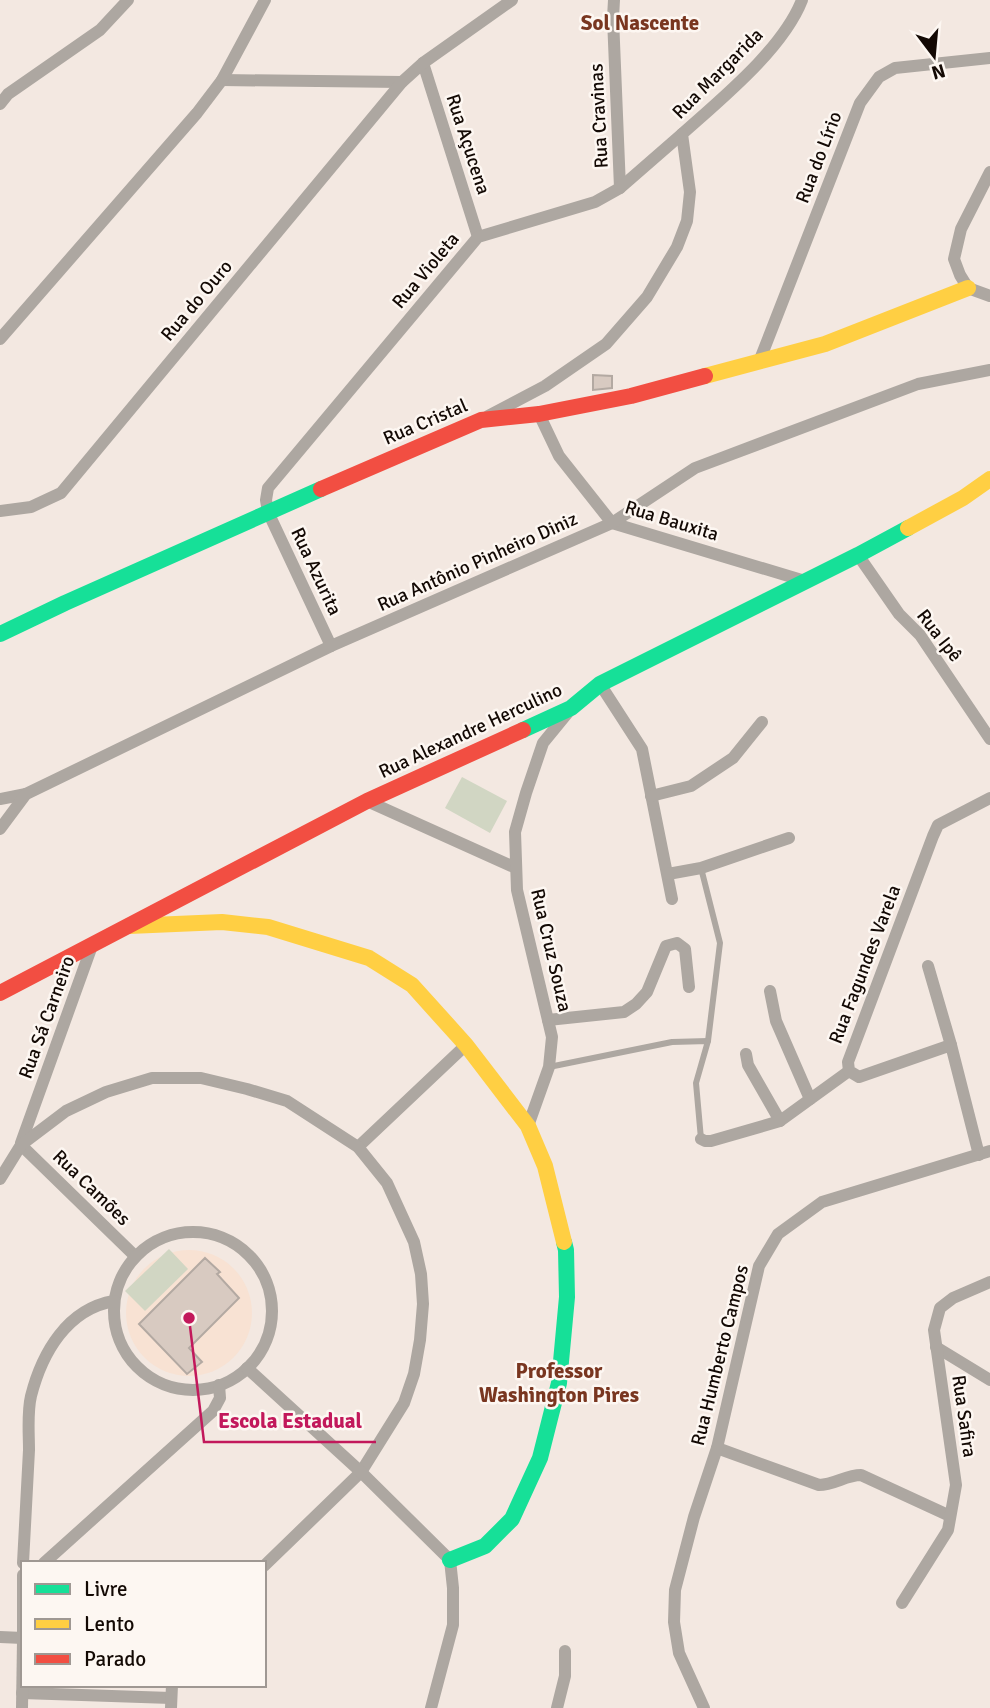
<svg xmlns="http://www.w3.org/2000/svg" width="990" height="1708" font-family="Signika,sans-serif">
<rect width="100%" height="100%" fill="#f3e8e1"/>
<circle fill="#f8e2d3" cx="189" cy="1313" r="63"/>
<g fill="#d1d6c3">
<path d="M462,777l45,24 -17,32 -45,-25z"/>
<path d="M169,1249l19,20 -43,42 -20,-20z"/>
</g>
<g fill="#d8cac1" stroke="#b3a9a2" stroke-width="2">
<path d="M593,375l19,1v12l-19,2z"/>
<path d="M205,1258l15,14 -3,2 22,24 -50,50 13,14 -15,12 -48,-50z"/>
</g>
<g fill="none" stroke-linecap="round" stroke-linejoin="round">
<g stroke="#ada7a1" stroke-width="6">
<path d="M701,868l19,75 -12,98"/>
<path d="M549,1067l123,-25 36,-1 -12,42 5,56"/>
</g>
<g stroke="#ada7a1" stroke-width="12">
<path d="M614,0l-1,18 7,170"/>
<path d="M423,63l55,174"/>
<path d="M222,80l180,2"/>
<path d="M0,104l8,-10 92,-64 28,-30"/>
<path d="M990,172l-29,57 -7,30 6,16 8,13 22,8"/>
<path d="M0,339l197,-226 25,-33 43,-80"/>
<path d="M759,362l101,-259 19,-26 16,-9 95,-10"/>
<path d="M539,414l20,42 53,67 193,58"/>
<path d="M488,416l57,-30 61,-42 41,-47 30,-50 10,-26 3,-29 -8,-58c39,-35 101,-85 120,-134"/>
<path d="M0,511l31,-4 30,-14 341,-411 21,-19 89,-63"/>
<path d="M858,555l41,59 21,21 70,104"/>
<path d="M331,646l-63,-134 -2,-12 2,-12 210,-251 117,-35 25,-14 62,-54"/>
<path d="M600,684l42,65 30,150"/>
<path d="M651,796l40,-10 42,-28 29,-36"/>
<path d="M0,799l26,-5"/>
<path d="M367,801l149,67"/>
<path d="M0,829l26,-35 305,-148 281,-123 83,-55 223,-84 72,-14"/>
<path d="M668,874l33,-6 88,-30"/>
<path d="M928,966l23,79"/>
<path d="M770,991l6,30 34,78"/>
<path d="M548,1020l76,-8 12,-8 11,-12 19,-46 11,-3 8,6 4,38"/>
<path d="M746,1054l2,11 32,56"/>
<path d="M528,1126l21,-59 3,-30 -35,-147 -2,-58 11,-39 17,-50 27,-33"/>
<path d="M701,1139l4,2h6l69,-20 69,-50"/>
<path d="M21,1143l72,-200"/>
<path d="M21,1145l114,111"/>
<path d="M358,1147l108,-102"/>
<path d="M979,1155l-28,-110 -92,32 -10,-6 -1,-9 85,-226 5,-11 52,-27"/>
<path d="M0,1179l21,-34 45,-34 40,-19 46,-14h49l46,11 40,12 71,46 29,36 27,59 7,32 2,30 -3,36 -6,34 -10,29 -43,69 -97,94"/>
<circle cx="193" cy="1311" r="79"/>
<path d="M936,1347l54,33"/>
<path d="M247,1368l114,104 89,88 3,28v37l-22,83"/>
<path d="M717,1448l102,37c15,0 27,-10 42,-10l89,41"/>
<path d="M23,1563c2,-38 4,-75 6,-113 0,-17 -2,-37 2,-54 11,-43 36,-87 83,-95"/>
<path d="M44,1563l169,-152 7,-13 -1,-13"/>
<path d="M23,1575v57"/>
<path d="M902,1603l46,-73 8,-45 -22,-155 6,-22 13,-10 37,-16"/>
<path d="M0,1637l23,1"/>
<path d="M22,1693l149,5"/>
<path d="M22,1708l1,-68"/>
<path d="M171,1708l1,-23"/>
<path d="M557,1708l8,-32v-25"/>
<path d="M704,1708l-25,-55 -5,-31 1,-32 19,-73 23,-69 42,-182 19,-32 44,-32 168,-51"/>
</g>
<g stroke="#16e098" stroke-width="16">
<path d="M0,634l65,-31 256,-114"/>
<path d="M523,730l48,-22 29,-24 258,-129 50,-27"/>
<path d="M450,1560l35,-14 27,-27 28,-61 19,-75 8,-86 -1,-47 -2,-8"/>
</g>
<g stroke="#ffcf43" stroke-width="16">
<path d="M705,376l120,-32 143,-56"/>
<path d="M908,528l55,-30 27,-19"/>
<path d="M129,926l93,-4 46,5 101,31 43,27 54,60 62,81 17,40 19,76"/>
</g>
<g stroke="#f24e42" stroke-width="16">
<path d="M321,489l160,-69 58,-6 92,-18 74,-20"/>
<path d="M0,993l367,-192 156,-71"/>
</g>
</g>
<g text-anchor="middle" stroke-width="5" stroke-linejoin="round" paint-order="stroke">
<g font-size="19" fill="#130904" stroke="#fdf7f2">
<text transform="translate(717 73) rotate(-45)" y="7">Rua Margarida</text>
<text transform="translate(598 116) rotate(-93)" y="7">Rua Cravinas</text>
<text transform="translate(469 144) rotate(72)" y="7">Rua Açucena</text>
<text transform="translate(818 157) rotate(-69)" y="7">Rua do Lírio</text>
<text transform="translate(425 270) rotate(-50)" y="7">Rua Violeta</text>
<text transform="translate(196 300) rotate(-50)" y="7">Rua do Ouro</text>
<text transform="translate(425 421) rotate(-23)" y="7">Rua Cristal</text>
<text transform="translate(672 520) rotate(17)" y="7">Rua Bauxita</text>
<text transform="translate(477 561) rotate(-24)" y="7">Rua Antônio Pinheiro Diniz</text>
<text transform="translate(317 571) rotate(65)" y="7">Rua Azurita</text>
<text transform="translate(940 635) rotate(52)" y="7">Rua Ipê</text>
<text transform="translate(470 730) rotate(-25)" y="7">Rua Alexandre Herculino</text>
<text transform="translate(552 950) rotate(77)" y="7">Rua Cruz Souza</text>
<text transform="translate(864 964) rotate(-69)" y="7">Rua Fagundes Varela</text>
<text transform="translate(46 1017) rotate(-70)" y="7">Rua Sá Carneiro</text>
<text transform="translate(92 1187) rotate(44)" y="7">Rua Camões</text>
<text transform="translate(719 1355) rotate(-76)" y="7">Rua Humberto Campos</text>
<text transform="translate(965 1416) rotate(82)" y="7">Rua Safira</text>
</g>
<g font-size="21" font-weight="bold" fill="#793620" stroke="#fdf7f2">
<text x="640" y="30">Sol Nascente</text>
<text x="559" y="1378">Professor<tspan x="559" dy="24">Washington Pires</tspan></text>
</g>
</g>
<path fill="none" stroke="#c2185b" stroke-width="2.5" d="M189 1318L204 1442H376"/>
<circle fill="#c2185b" stroke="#fdf7f2" stroke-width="2.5" cx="189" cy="1318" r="7"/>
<g font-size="21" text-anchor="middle" font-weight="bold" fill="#c2185b" stroke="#fdf7f2" stroke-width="5" stroke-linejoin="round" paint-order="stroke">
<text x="290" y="1428">Escola Estadual</text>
</g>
<rect x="21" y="1561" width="245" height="126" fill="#fdf7f2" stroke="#9f9893" stroke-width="2"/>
<rect x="35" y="1584" width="35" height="10" fill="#16e098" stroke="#9f9893" stroke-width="2"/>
<text x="84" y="1596" font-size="21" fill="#130904">Livre</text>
<rect x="35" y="1619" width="35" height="10" fill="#ffcf43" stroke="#9f9893" stroke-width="2"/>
<text x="84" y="1631" font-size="21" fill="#130904">Lento</text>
<rect x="35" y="1654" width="35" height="10" fill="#f24e42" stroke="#9f9893" stroke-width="2"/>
<text x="84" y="1666" font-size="21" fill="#130904">Parado</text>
<g transform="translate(934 56) rotate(164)" stroke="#fdf7f2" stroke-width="5" paint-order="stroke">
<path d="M0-5L12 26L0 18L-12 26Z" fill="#130904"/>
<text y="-10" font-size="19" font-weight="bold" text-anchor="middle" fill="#130904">N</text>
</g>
</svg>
